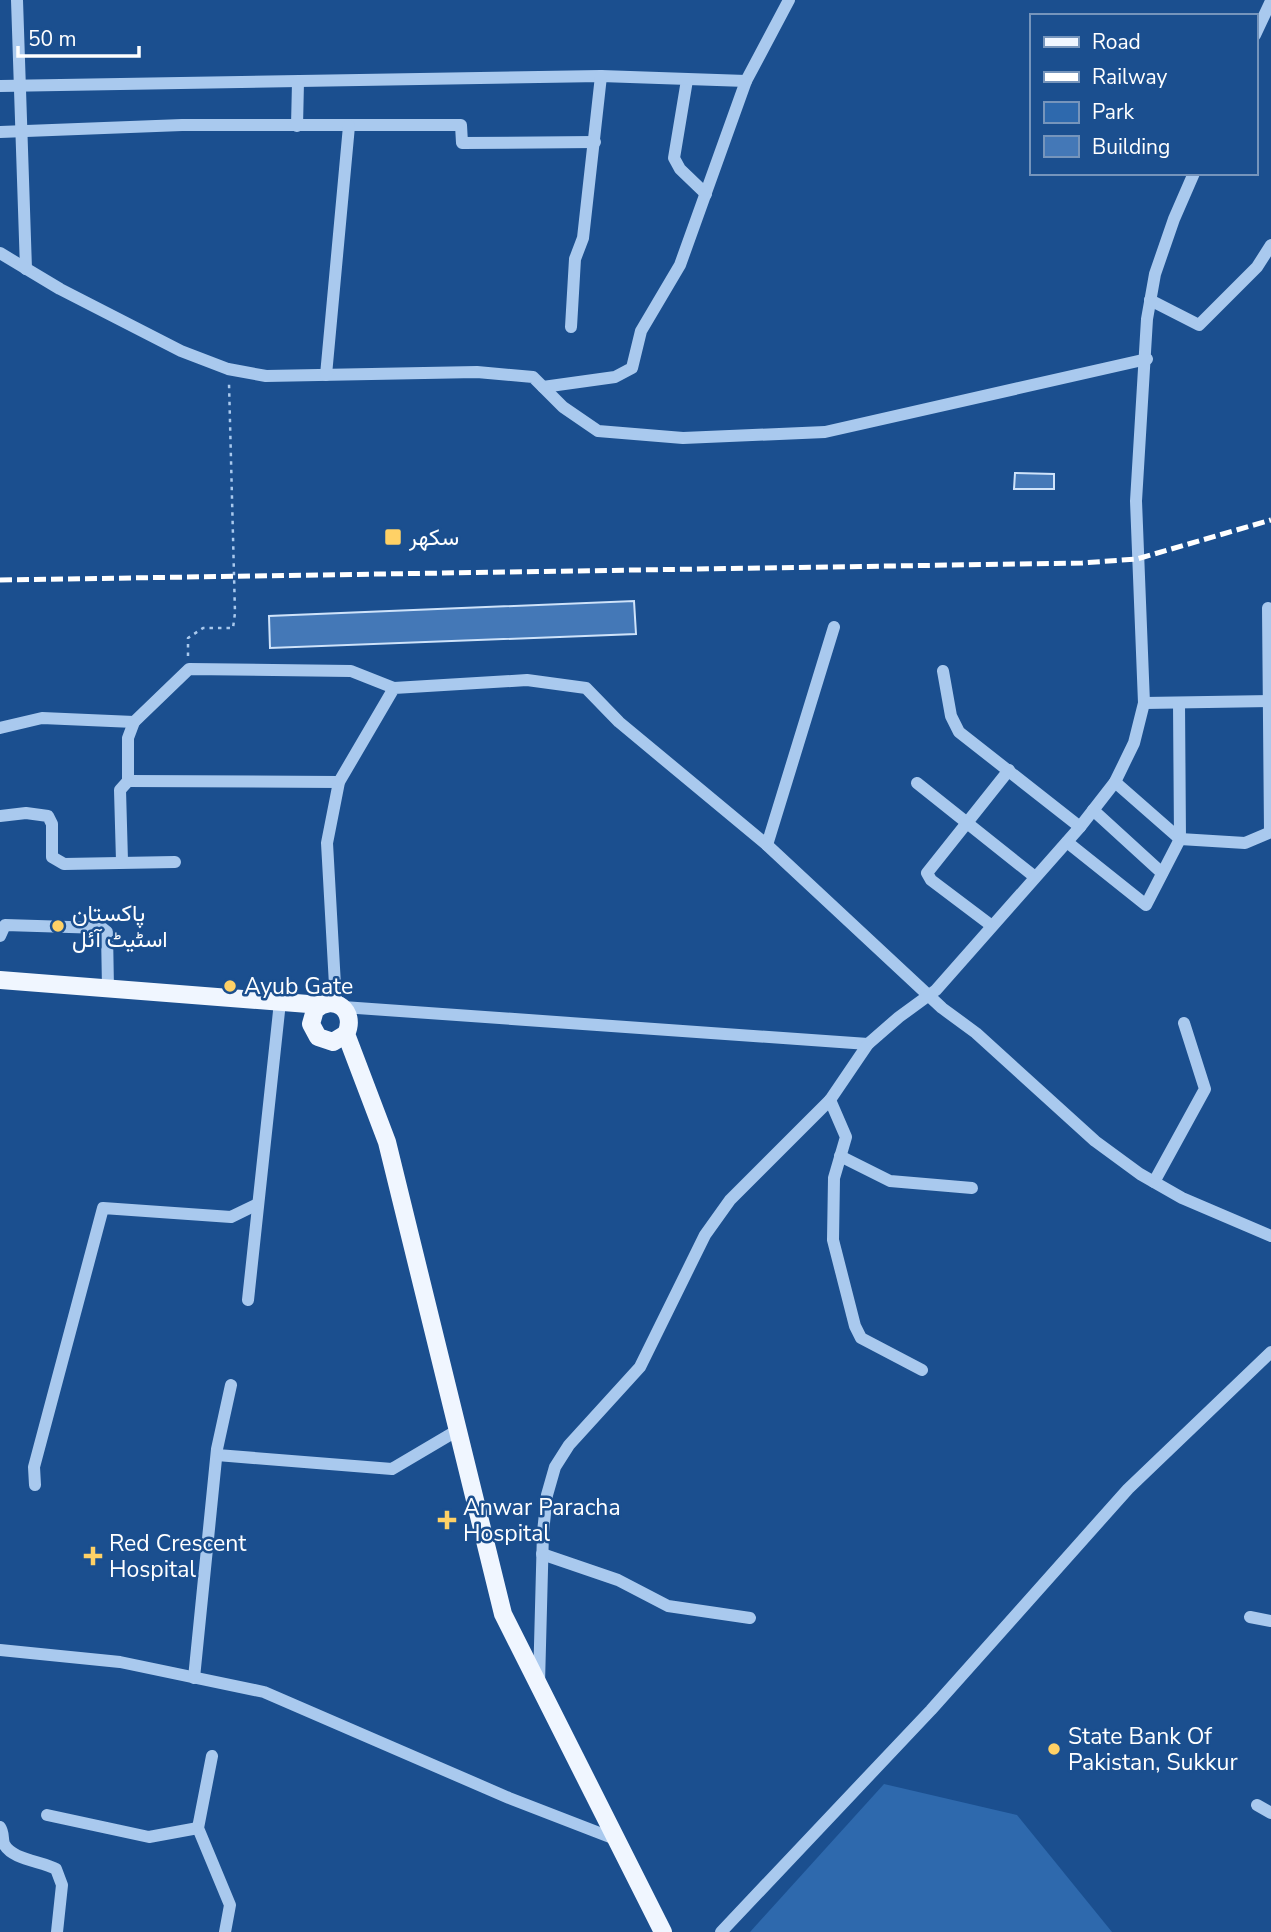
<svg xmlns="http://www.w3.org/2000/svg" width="1271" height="1932" font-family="'Nunito Sans',Vazirmatn,sans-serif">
<rect width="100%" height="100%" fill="#1b4f8f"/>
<path fill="#2e69ad" d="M884,1784l133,31 95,117h-362z"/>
<g fill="#4478b7" stroke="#cfe3fa" stroke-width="2">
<path d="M1015,473l39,1v15h-40z"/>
<path d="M634,601l2,33 -366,14 -1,-32z"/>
</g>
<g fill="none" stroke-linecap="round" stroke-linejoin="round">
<path stroke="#a9c9ee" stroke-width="2.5" stroke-dasharray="3.5 5" stroke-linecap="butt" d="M188,656v-18l15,-10h30l2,-15 -6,-230"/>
<g stroke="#a9c9ee" stroke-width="12">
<path d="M17,0l9,269"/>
<path d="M1255,35l16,-34"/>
<path d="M687,80l-13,78 6,11 26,25"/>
<path d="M0,86l601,-10 145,5"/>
<path d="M297,126l1,-44"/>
<path d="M0,132l182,-7h279l1,18 133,-1"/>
<path d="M0,253l60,36 121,62 47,18 38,7 211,-4 56,5 30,30 35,24 85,7 142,-6 322,-73"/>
<path d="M1150,300l49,25 58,-58 14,-22"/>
<path d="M571,327l4,-68 8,-21 18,-162"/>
<path d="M326,375l23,-249"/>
<path d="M543,387l72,-10 17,-9 9,-37 39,-66 66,-184 43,-81"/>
<path d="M1268,608l2,224"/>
<path d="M943,671l8,45 8,16 121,95"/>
<path d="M1144,703l127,-2"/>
<path d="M0,728l42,-10 92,4"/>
<path d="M128,781l211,1"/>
<path d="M1115,782l65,57 65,4 26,-11"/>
<path d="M917,783l118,94"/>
<path d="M1093,810l69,63"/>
<path d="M0,816l26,-3 22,3 4,8v33l12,7 111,-2"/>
<path d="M1067,842l79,63 34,-66 -1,-136"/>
<path d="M767,845l67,-218"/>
<path d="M122,861l-2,-71 8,-9v-43l6,-16 55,-53 162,2 43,17"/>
<path d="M992,926l-61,-46 -4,-7 82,-103"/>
<path d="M0,936l5,-11 97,3 5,4 1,57"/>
<path d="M336,1003l-9,-160 12,-61 55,-94 133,-8 59,8 33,34 148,123 175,163 34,25 119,108 45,33 42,24 89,38"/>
<path d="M343,1007l525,37"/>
<path d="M830,1100l16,37 -12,41 -1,62 22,86 6,12 61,32"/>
<path d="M840,1156l50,25 82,7"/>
<path d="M1154,1182l51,-93 -21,-66"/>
<path d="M248,1300l32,-298"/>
<path d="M217,1455l175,14 66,-39"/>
<path d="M35,1485l-1,-18 69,-259 128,9 27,-13"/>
<path d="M542,1554l76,26 50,26 82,12"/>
<path d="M1250,1617l21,4"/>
<path d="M0,1650l120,12 144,30 245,106 106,41"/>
<path d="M194,1678l23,-229 14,-64"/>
<path d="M539,1683l4,-151 4,-37 8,-28 14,-22 71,-78 65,-132 25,-35 100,-100 38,-56 31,-27 37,-27 144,-163 35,-45 19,-39 10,-40 -8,-202 11,-182 8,-45 19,-55 20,-46"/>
<path d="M212,1756l-14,72 32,77 -5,27"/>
<path d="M1257,1805l14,8"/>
<path d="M47,1815l102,22 49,-9"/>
<path d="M0,1827c4,6 2,11 4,17 8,16 38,17 52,25l6,16 -5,47"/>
<path d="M721,1932l210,-222 197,-221 143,-137"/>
</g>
<g stroke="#f0f6ff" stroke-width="18">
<path d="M0,980l321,25"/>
<path d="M346,1034l-13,8 -15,-5 -7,-13 4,-14c19,-17 42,1 31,24l41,108 116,472 160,318"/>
</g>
<path stroke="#fff" stroke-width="5" stroke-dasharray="12 5" stroke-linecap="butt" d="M0,580l1082,-17 55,-4 134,-39"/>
</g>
<g fill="#ffd166" stroke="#1b4f8f" stroke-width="2.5">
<rect x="384" y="528" width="18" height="18" rx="3.5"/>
<circle cx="58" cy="926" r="7"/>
<circle cx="230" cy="986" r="7"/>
<path d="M443.5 1509.5h7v7h7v7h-7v7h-7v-7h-7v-7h7z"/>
<path d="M89.5 1545.5h7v7h7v7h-7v7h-7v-7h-7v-7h7z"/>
<circle cx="1054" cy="1749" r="7"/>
</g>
<g text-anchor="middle" stroke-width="5" stroke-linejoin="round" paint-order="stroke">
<g font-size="23" fill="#fff" stroke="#1b4f8f" text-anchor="start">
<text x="409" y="545">سكهر</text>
<text x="72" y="921">پاکستان<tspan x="72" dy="26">اسٹیٹ آئل</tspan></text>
<text x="244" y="994">Ayub Gate</text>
<text x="463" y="1515">Anwar Paracha<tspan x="463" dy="26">Hospital</tspan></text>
<text x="109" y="1551">Red Crescent<tspan x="109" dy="26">Hospital</tspan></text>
<text x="1068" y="1744">State Bank Of<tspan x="1068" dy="26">Pakistan, Sukkur</tspan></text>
</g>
</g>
<rect x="1030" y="14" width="228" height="161" fill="#1b4f8f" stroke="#7695bc" stroke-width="2"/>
<rect x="1044" y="37" width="35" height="10" fill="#f0f6ff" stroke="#7695bc" stroke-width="2"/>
<text x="1092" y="49" font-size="21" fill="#ffffff">Road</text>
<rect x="1044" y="72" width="35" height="10" fill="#ffffff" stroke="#7695bc" stroke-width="2"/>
<text x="1092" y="84" font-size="21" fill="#ffffff">Railway</text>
<rect x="1044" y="102" width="35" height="21" fill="#2e69ad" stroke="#7695bc" stroke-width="2"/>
<text x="1092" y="119" font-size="21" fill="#ffffff">Park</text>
<rect x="1044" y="136" width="35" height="21" fill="#4478b7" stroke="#7695bc" stroke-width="2"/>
<text x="1092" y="154" font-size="21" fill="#ffffff">Building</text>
<path d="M18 46v10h121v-10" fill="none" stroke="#ffffff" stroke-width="3.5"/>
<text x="28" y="46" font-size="21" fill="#ffffff" stroke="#1b4f8f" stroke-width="5" paint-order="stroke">50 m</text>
</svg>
